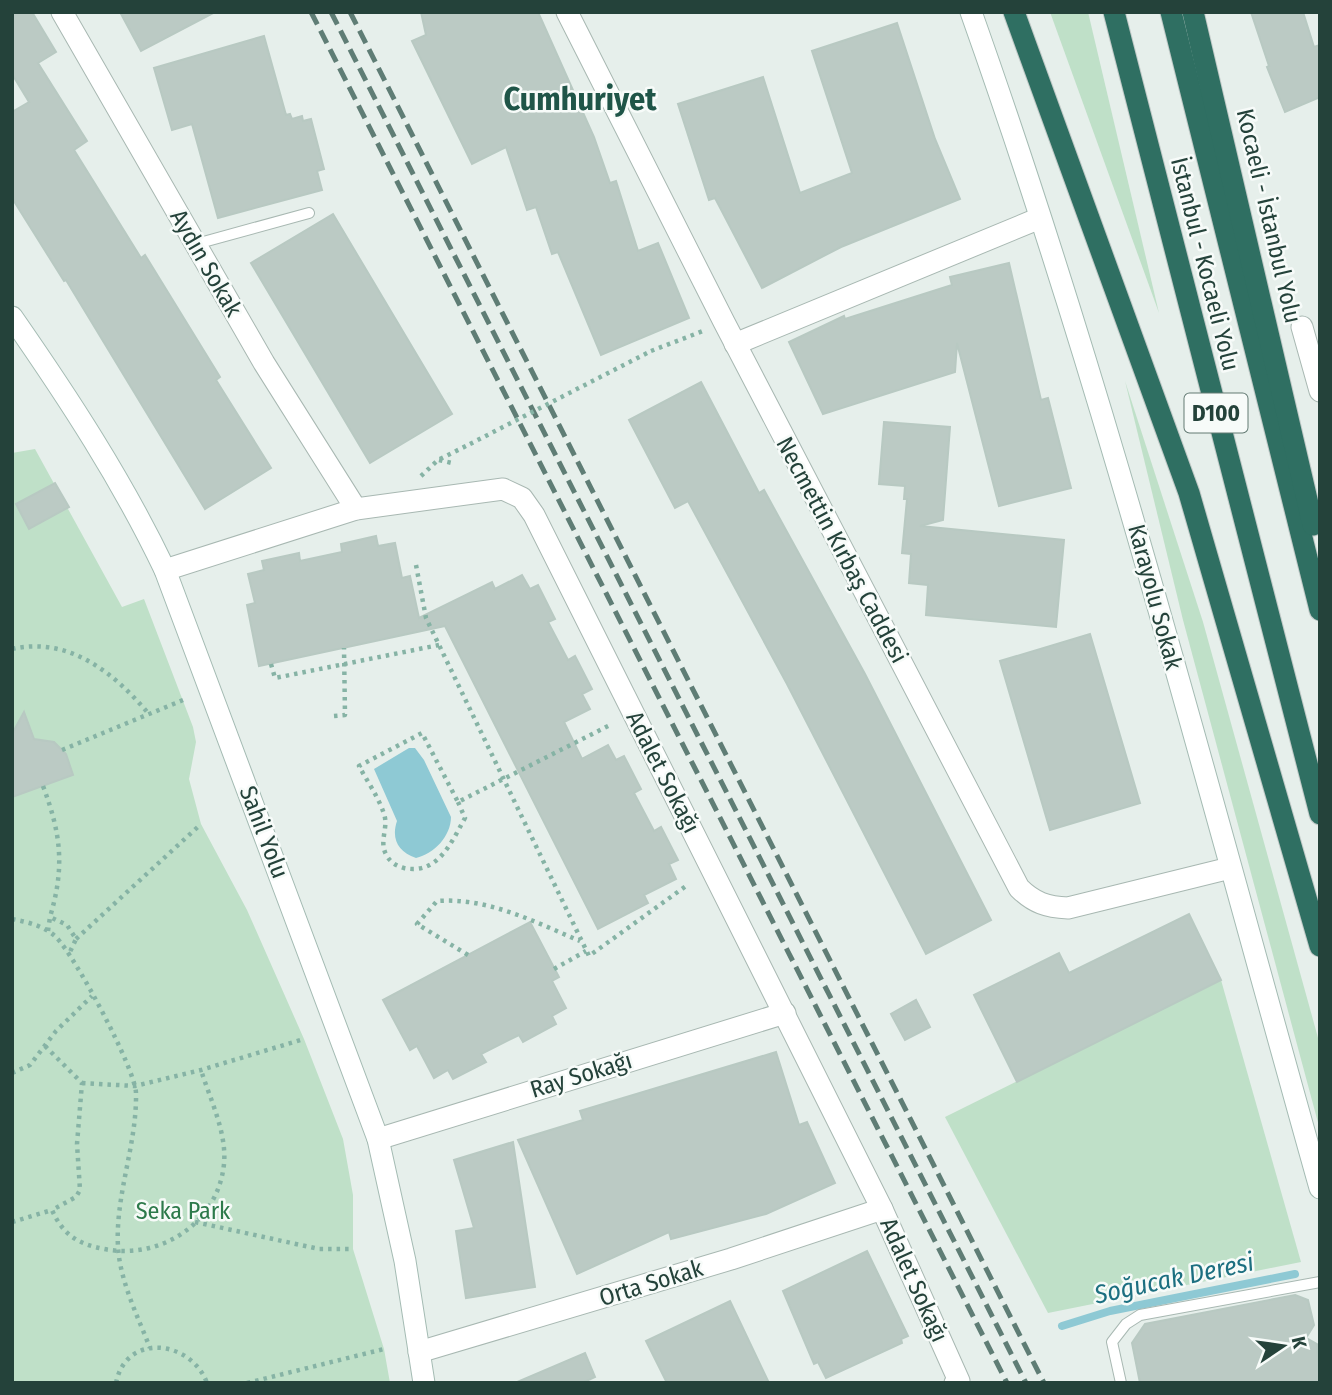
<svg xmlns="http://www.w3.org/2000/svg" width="1332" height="1395" font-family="'Fira Sans Condensed',sans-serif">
<rect width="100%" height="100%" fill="#e6efeb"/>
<g fill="#bfe0c8">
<path d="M1050,12h38l71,301z"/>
<path d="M1125,381l78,241 117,423v85l-137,-510z"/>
<path d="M35,449l87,158 22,-8 49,128 3,15 -7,37 12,45 46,86 57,129 39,100 10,56v54l31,100 6,34h-378v-930z"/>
<path d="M1221,980l80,282 -253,51 -103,-196z"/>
</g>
<path fill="#8ec9d4" d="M409,748h6l9,12 27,57c0,19 -17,37 -35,41 -18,-6 -25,-19 -19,-37l-23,-52z"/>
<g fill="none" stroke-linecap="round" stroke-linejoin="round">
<path stroke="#8ec9d4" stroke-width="8" d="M1062,1326l48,-15 185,-37"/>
</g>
<g fill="#bbcac4" stroke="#b8c9c2" stroke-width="2">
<path d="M12,12h20l24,40 -18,11 49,78 -13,9 67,108 4,-3 75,122 -4,3 55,88 -66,41 -139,-229 -2,1 -52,-83v-86l17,-10 -17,-28z"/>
<path d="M120,12h95l-74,39z"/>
<path d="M421,12h117l56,125 16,46 6,-2 22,70 20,-8 31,75 -88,37 -43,-103 -6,2 -16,-47 -9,3 -21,-63 -34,17 -60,-123 14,-6z"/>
<path d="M1251,12h52l11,35 6,-2v52l-35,15 -18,-45 2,-1z"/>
<path d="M897,23l38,116 25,60 -119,48 -79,41 -47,-90 -6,2 -31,-96 85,-27 37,116 52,-20 -40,-122z"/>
<path d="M264,36l22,79 4,-1 2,5 10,-3 1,5 8,-2 13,50 -7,2 5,19 -104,28 -26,-94 -20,6 -18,-62z"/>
<path d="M333,214l119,200 -82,49 -119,-200z"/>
<path d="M1009,263l32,137 7,-2 23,90 -72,18 -42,-163 -2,29 -132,42 -34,-72 55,-26 1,3 107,-34 -2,-8z"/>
<path d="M701,382l58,111 5,-3 101,184 126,246 -65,34 -139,-270 -99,-183 -13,7 -46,-88z"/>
<path d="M884,422l66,5 -7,93 -23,6 144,14 -8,87 -130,-12 2,-30 -19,-2 2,-29 -9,-1 5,-54h-3l1,-13 -26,-2z"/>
<path d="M55,483l14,24 -40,22 -13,-25z"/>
<path d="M376,536l2,10 17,-3 7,35 8,-2 9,42 73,-36 3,7 27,-14 8,14 8,-4 17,34 -7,3 20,38 7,-4 17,33 -10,5 8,15 -26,13 18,37 26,-14 8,15 8,-4 17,33 -7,4 20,38 7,-4 17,33 -9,4 7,15 -32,16 4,8 -50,26 -153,-303 -186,40 -12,-61 8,-2 -7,-29 16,-4 -2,-9 37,-8 1,8 42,-9 -1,-8z"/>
<path d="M1090,634l50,169 -90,27 -50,-169z"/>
<path d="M24,712l10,27 20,3 12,12 7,21 -61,22v-63z"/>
<path d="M1189,914l32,66 -204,102 -43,-87 85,-42 10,20z"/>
<path d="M530,922l29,55 -7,4 14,27 -14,8 4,8 -33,18 -4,-7 -38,19 5,8 -33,17 -5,-9 -14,8 -17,-32 -7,4 -27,-50z"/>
<path d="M916,1000l14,27 -25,13 -14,-26z"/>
<path d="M776,1052l23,73 8,-3 28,61 -69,31 -95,25 -2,-7 -92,42 -59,-134 65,-20 -3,-9z"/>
<path d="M513,1142l22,145 -69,11 -10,-67 18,-3 -20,-68z"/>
<path d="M867,1251l41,85 -7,3 1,4 -76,35 -8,-16 -4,2 -31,-73z"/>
<path d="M1295,1295l13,5 6,25 -8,13 11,6 3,39h-180l-8,-40 13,-19z"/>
<path d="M730,1301l39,82h-102l-21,-42z"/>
<path d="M585,1353l10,24 -13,6h-67z"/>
</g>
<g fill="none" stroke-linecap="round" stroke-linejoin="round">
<g stroke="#a8b8b2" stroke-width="12">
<g id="lane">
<path d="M196,244l113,-31"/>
<path d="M1121,1383l-9,-41 14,-18 14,-9 180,-33"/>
</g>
</g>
<g stroke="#a8b8b2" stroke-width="23">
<g id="street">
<path d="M62,12l202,351 92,146"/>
<path d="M567,12l157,310 295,566c15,15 28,19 49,20l162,-40"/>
<path d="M1302,327l18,64"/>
<path d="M735,344l305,-126"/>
<path d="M165,570l191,-61 147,-20 19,9 12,17 348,694 77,172 -4,2"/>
<path d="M378,1139l407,-126"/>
<path d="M419,1352l312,-93 151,-50"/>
</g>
</g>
<g stroke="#a4bbb3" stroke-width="23">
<g id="secondary">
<path d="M971,12c137,385 238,782 349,1176"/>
<path d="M12,317c57,82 110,163 153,253l213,569 27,122 19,122"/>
</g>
</g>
<g stroke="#c2cac8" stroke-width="23">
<g id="highway">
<path d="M1014,12l175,481 131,453"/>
<path d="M1114,12l206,802"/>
<path d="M1171,12l149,598"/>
<path d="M1193,12l120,513"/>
</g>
</g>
<g stroke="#86b3a5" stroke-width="4.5" stroke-dasharray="3.5 5" stroke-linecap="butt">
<path d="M651,351l52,-20"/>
<path d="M439,460l13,3"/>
<path d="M421,476l17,-16 32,-16"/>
<path d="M416,565l10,53 163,338 97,-70"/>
<path d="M12,649c57,-13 102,24 136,64"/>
<path d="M271,664l4,14 164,-33"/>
<path d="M334,716l11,-1 -1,-67"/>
<path d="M62,750l121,-50"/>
<path d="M43,786c18,48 22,81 7,131"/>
<path d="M458,802l7,16c-14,25 -27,57 -61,50 -7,-2 -13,-5 -17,-12 -9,-14 2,-28 -3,-42 -5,-16 -17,-33 -25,-48l63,-33 36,69 154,-78"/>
<path d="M12,919c16,3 32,7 44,18 19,19 79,131 80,156 1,52 -21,102 -18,154 2,34 20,70 32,101"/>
<path d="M48,931l2,-14 17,8 9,14 -7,15"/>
<path d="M76,939l125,-115"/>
<path d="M468,955l-51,-31 20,-23c50,-4 98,21 143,40"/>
<path d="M554,969l32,-18"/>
<path d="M45,1046l37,37 -5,61 3,46 -4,7 -24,13"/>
<path d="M12,1073l18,-8 26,-34 36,-35"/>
<path d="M82,1083l53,3 66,-16 103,-31"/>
<path d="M12,1222l40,-12c11,25 26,34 52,39 57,11 114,-26 120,-85 3,-31 -14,-65 -23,-94"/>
<path d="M195,1222l124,27h34"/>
<path d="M116,1383c10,-51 75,-43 91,0"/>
<path d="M247,1383l137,-34"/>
</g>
<use href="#lane" stroke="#fff" stroke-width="10"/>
<use href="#street" stroke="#fff" stroke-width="21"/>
<use href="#secondary" stroke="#fff" stroke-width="21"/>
<use href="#highway" stroke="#2f6f62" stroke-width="21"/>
<g stroke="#5f7d75" stroke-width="5" stroke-dasharray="14 7" stroke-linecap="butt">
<path d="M311,12l696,1371"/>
<path d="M331,12l695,1371"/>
<path d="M350,12l694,1371"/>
</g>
<path stroke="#86b3a5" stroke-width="4.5" stroke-dasharray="3.5 5" stroke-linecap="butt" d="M470,444l181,-93"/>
</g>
<g text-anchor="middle" stroke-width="5" stroke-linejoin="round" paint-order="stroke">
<rect fill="#f7fbf9" stroke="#637a73" stroke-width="2" x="1184.5" y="393.5" width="63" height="39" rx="5"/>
<g font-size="23" font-weight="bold" fill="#24423a">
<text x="1216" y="421">D100</text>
</g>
<g font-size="24" fill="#24423a" stroke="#f7fbf9">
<text transform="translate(1269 216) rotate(77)" y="8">Kocaeli - İstanbul Yolu</text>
<text transform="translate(206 263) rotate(60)" y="8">Aydın Sokak</text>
<text transform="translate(1205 264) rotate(76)" y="8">İstanbul - Kocaeli Yolu</text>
<text transform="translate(842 550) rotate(62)" y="8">Necmettin Kırbaş Caddesi</text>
<text transform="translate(1155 597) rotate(75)" y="8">Karayolu Sokak</text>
<text transform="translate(663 772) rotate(63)" y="8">Adalet Sokağı</text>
<text transform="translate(264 832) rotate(69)" y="8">Sahil Yolu</text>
<text transform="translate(581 1075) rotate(-17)" y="8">Ray Sokağı</text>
<text transform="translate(914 1280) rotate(66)" y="8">Adalet Sokağı</text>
<text transform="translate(651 1283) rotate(-17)" y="8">Orta Sokak</text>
</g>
<g font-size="24" fill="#2d7a4b" stroke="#f7fbf9">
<text x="183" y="1219">Seka Park</text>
</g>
<g font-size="26" font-style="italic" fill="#1c6f80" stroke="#f7fbf9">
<text transform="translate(1174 1278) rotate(-12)" y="9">Soğucak Deresi</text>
</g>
<g font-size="32" font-weight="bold" fill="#1f5548" stroke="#f7fbf9">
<text x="580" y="110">Cumhuriyet</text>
</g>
</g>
<rect width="1332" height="1395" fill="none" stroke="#24423a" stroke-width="28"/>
<g transform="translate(1283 1346) rotate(77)" stroke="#f7fbf9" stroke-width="5" paint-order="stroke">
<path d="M0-5L12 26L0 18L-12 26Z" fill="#24423a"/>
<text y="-10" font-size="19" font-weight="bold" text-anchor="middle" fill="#24423a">K</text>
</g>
</svg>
